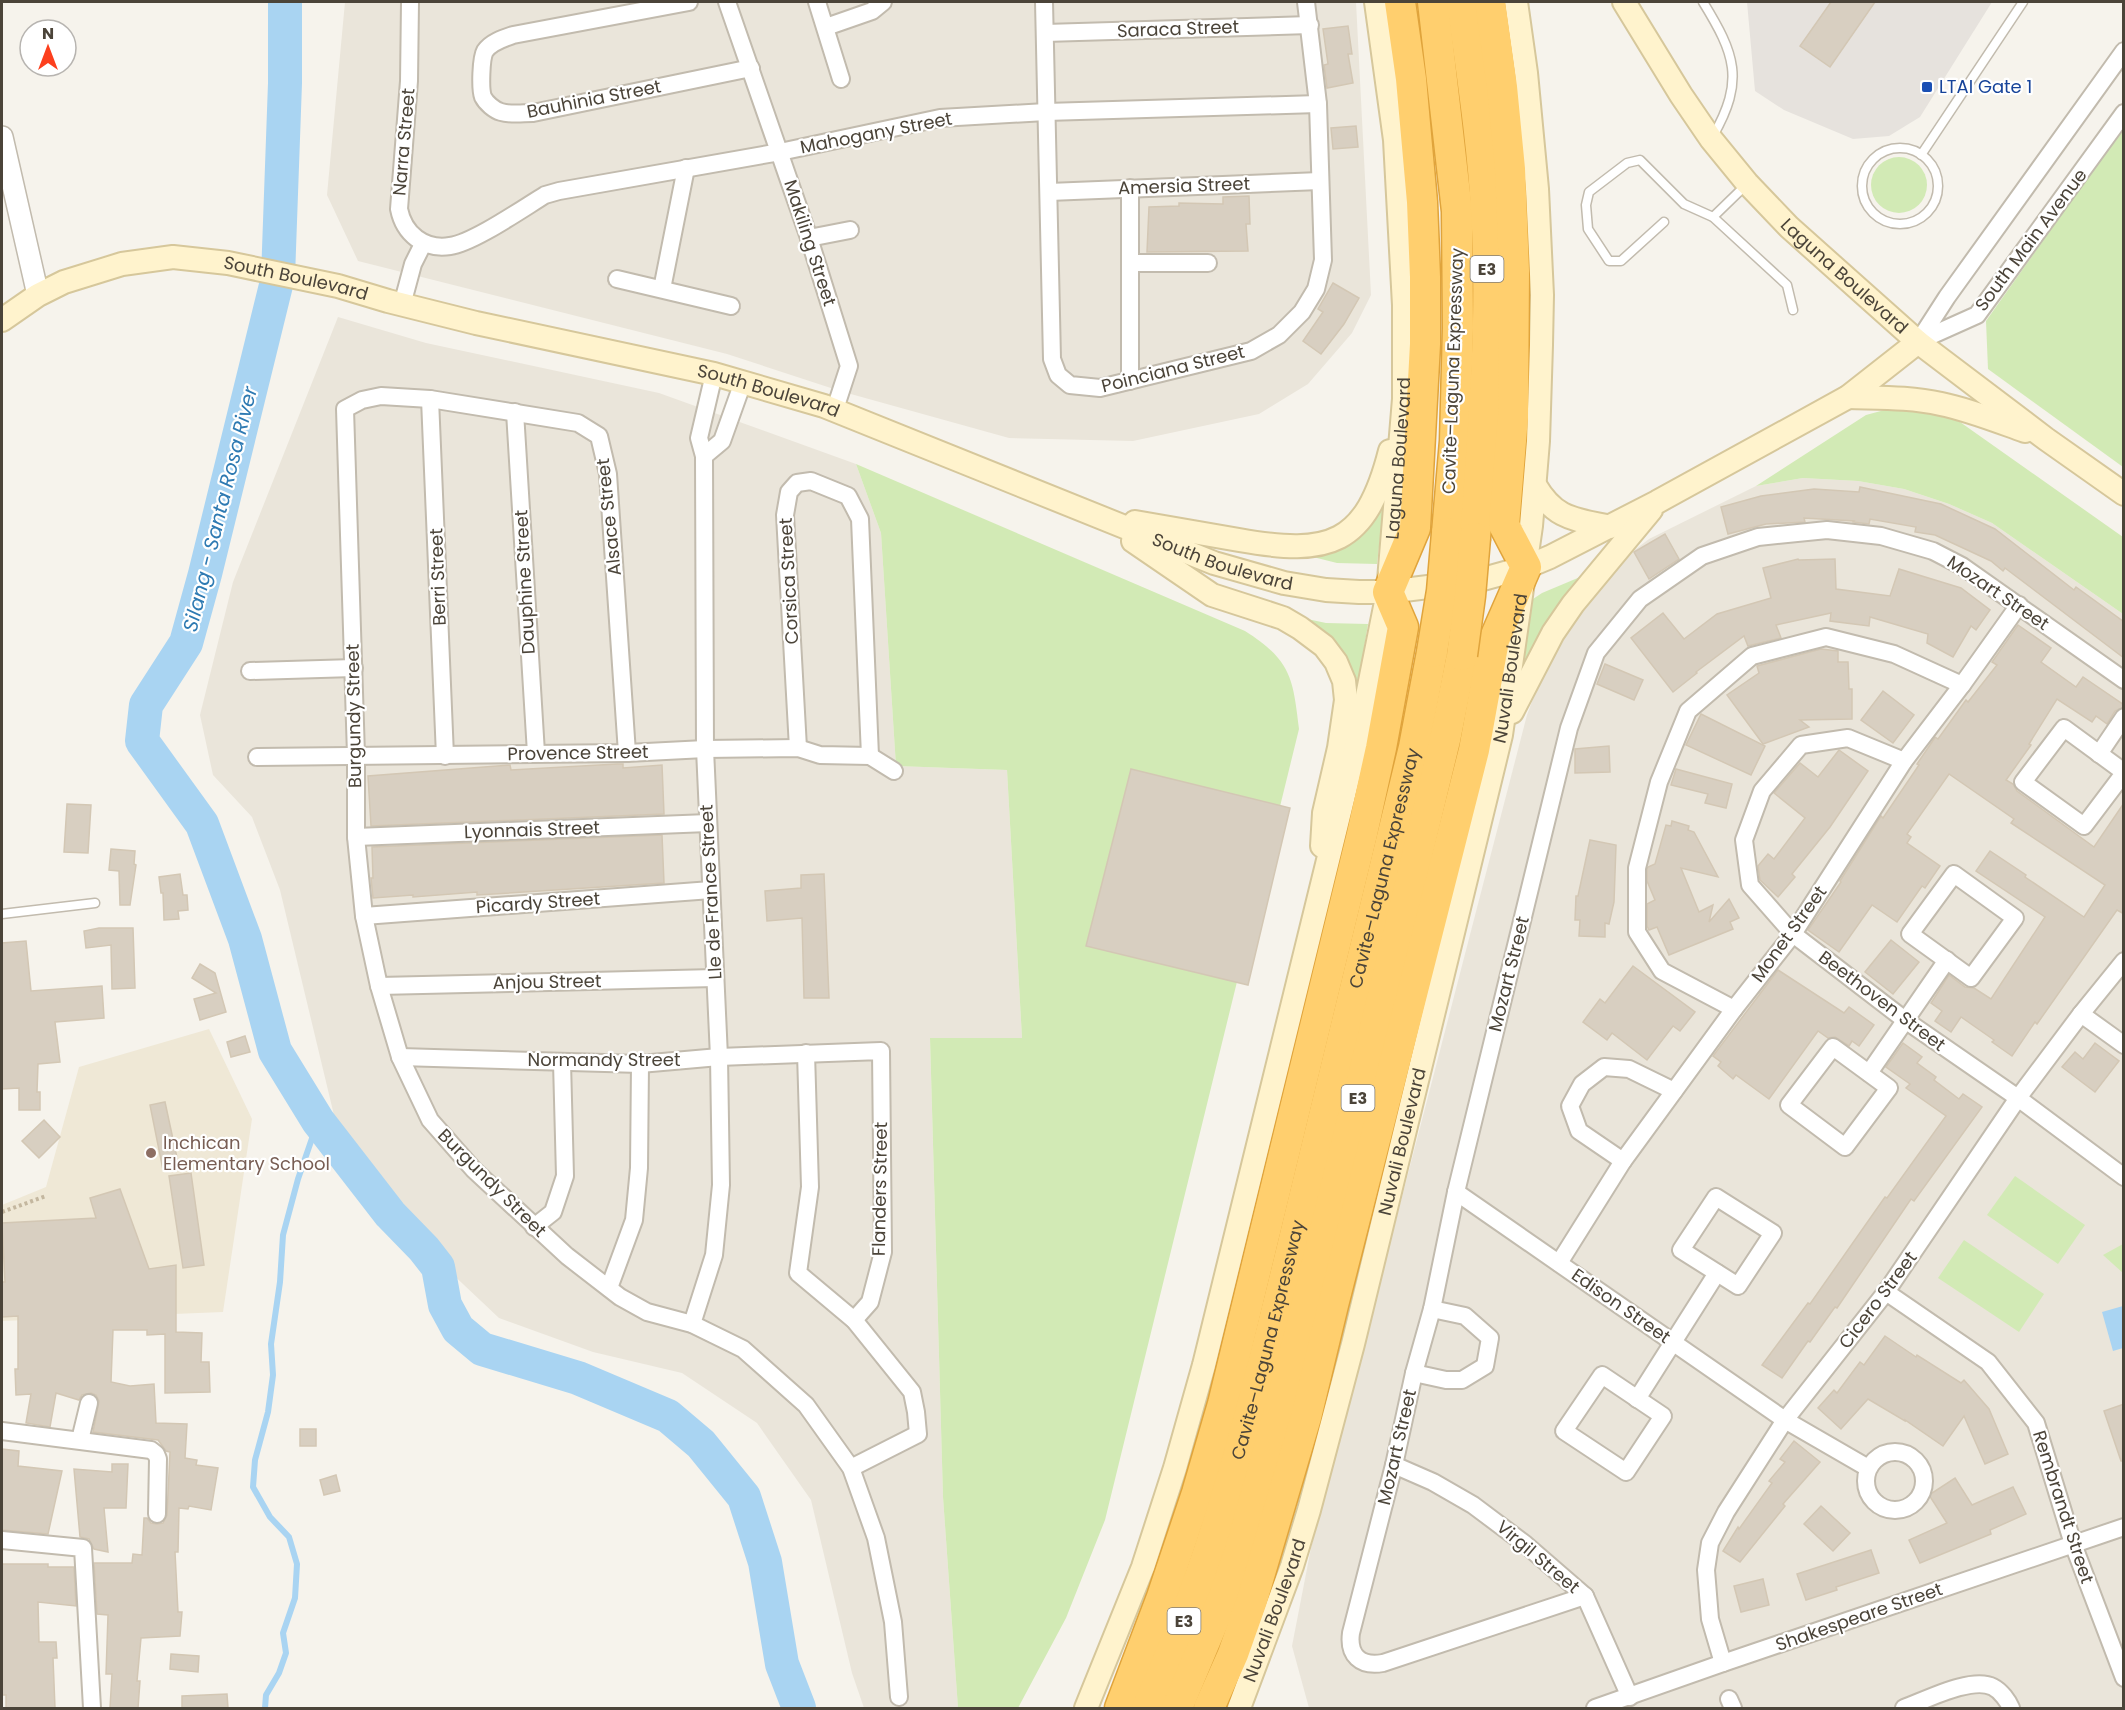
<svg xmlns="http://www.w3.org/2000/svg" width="2125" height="1710" font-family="Poppins,sans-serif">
<rect width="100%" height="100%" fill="#f6f3ec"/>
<g fill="#eae5da">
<path d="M345,2h1011l15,293 -19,38 -44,51 -49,30 -126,27 -124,-3 -169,-47 -113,-37 -369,-93 -31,-66z"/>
<path d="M338,317l88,26 233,50 197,71 25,69 15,233 111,4 15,268 -92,1 13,458 15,211h-94l-12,-35 -41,-173 -54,-77 -75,-50 -89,-21 -94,-34 -89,-84 -71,-98 -59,-246 -28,-73 -39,-42 -13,-60 33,-133z"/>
<path d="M1803,478l55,3 46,8 45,15 43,19 131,91v1094h-814l-17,-62 19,-98 216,-833 13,-35 22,-47 53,-68 34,-26 107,-53z"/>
</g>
<path fill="#e6e2dd" d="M1747,2h245l-72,115 -31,19 -36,3 -69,-29 -29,-19z"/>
<path fill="#efe8d6" d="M209,1029l43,90 -29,193 -221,9v-116l44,-18 33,-120z"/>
<g fill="#d2eab5">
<path d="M2123,128v339l-135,-98 -2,-48z"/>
<circle cx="1899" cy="185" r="28"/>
<path d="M1892,408l34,1 34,13 163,115v77l-131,-91 -43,-19 -45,-15 -46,-8 -55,-3 -47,8 110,-71z"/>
<path d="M856,464l389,167c46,29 48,47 54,98l-194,791 -39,98 -48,90h-60l-15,-211 -13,-459h92l-15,-268 -111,-4 -15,-233z"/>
<path d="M1385,496l-8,68 -40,-1 -24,-6 28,-12z"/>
<path d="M1592,572l-70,101 11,-74 9,-6z"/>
<path d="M1298,617l28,6 42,1 -14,85z"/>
<path d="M2015,1176l70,49 -27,39 -71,-49z"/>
<path d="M1964,1240l80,54 -25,38 -81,-54z"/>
<path d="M2123,1244v29l-20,-18z"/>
</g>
<path fill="#a9d4f2" d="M2123,1306v42l-10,3 -11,-39z"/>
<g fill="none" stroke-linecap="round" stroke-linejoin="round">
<path stroke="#a9d4f2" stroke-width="6" d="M265,1708l1,-13 13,-22 7,-20 -3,-20 12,-35 2,-34 -8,-27 -19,-20 -17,-30 2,-27 13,-48 5,-37 -2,-31 9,-62 3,-47 15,-56 20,-58"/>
<path stroke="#a9d4f2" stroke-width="34" d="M285,2v81l-7,194 -73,297 -19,69 -40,62 -4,36 60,83 43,115 30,112 43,70 72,93 34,35 14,18 7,38 13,24 24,20 96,29 90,38 33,28 43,53 21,65 17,102 17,44"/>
</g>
<g fill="#d8cfc1" stroke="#d3c7b4" stroke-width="1.5">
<path d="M1831,2h44l-45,65 -30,-21z"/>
<path d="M1348,26l4,28h-4l5,29 -26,5 -3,-23 4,-1 -5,-35z"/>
<path d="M1356,126l2,21 -25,2 -2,-21z"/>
<path d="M1249,196l1,28h-4l2,27 -101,1 2,-45 30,-1v-3l44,1v-7z"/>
<path d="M1333,283l26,15 -15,26 -23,30 -18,-13 20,-29 -5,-3z"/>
<path d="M1860,487l81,17 54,25 79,61 2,-3 48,35v36l-119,-90 -2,3 -12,-10 -56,-26 -20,-3 1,-5 -46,-8 -1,5 -16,-2 1,-1 -50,-3 1,4 -39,2 -38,10 -7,-27 40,-11 53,-7 45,3z"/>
<path d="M1665,534l14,25 -30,20 -15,-27z"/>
<path d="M1798,559l1,1 36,-1 1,30 54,7 9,-27 62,19 29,22 -14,20 -5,-4 -18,31 -26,-14 1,-9 -58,-17 -1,9 -39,-5 1,-8 -55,12 5,13 -33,8 -4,-10 -48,36 1,1 -24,19 -42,-54 32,-25 21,26 33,-25 54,-16 -8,-30z"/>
<path d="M2018,625l33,23 -10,14 35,25 7,-10 41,28v2l-9,4 -8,13 -11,-8 -4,6 -35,-23 -28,45 2,1 -25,35 7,4 4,7 77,56 30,-44v111l-7,-4 -80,114 -2,-2 -23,34 -20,-14 2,-2 -33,-23 -10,15 -16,-11 7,-10 -11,-8 18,-28 16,12 9,1 17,11 54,-82 -69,-46 14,-20 36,24 -1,2 59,40 21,-32 -94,-62 3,-4 -65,-45 -42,60 4,3 -4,6 33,23 -15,22 -3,-2 -25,36 -25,-17 -33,47 -31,-22 33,-48 -1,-1 41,-65 2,2 36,-53 -2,-1 17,-25 1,-2 3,2 28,-39 2,2 29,-37 -5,-3z"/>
<path d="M1821,649l17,2v11h10l1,27h3v30l-52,1 9,7 -46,17 -36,-49 32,-22 -2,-7z"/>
<path d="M1605,664l38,16 -9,20 -37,-16z"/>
<path d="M1883,691l31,24 -21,28 -32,-23z"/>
<path d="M1701,714l64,32 -14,29 -65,-30z"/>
<path d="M1609,746l1,26 -35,1v-24z"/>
<path d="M1839,750l29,21 -38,56 -38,47 3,3 -17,20 -18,-17 -2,-14 10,-12 6,5 31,-41 -31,-25 26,-30 18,14z"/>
<path d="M617,764h6v4l39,-3 2,49 -293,12 -3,-50 142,-11 1,5z"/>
<path d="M1131,769l159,39 -42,177 -162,-39z"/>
<path d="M1676,769l56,15 -6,24 -21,-5 3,-9 -37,-9z"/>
<path d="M67,804l24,1 -3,48 -24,-1z"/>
<path d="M1672,821l17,5 -1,4 6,2 24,45 -37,-9 18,44 14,-7 -4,17 20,-23 10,19 -9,4 3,7 -64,26 -12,-28 -8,3 -2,-4v-22l8,-4 -8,-19v-12l1,-2 7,-3 11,-39 5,1z"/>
<path d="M662,835l2,48 -187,12v-3l-64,5v-2l-40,3 -2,-20h2l-1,-31z"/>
<path d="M1590,840l26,5 -2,57 -5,22 -4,-1v14l-26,-1 1,-16h-5l1,-24h2z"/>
<path d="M111,849l24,2 -1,13 2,1 -6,40h-10l-1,-34 -10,-1z"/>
<path d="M180,874l3,21h4l1,15 -10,1 1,8 -15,1 -1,-27h-2l-2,-16z"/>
<path d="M824,874l5,124h-25l-2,-80 -35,3 -2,-30 36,-3v-13z"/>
<path d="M99,928h34l2,60 -23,1 -1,-44 -25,3 -2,-17z"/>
<path d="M1891,940l28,22 -26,32 -28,-22z"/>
<path d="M26,941l5,50 71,-5 2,32 -49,4 5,40 -22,2 -1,28h3v18h-21v-22l-17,1v-146z"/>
<path d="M200,964l15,9 11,39 -26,8 -6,-21 22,-6 -24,-15z"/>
<path d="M1633,966l62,46 -15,19 -7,-5 -26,34 -35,-27 -5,7 -24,-18 17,-23 5,4z"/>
<path d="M1778,970l66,43 5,-6 25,18 -15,21 -7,-5 -3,5 -14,-9 -7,1 -10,-7 -49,68 -33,-24 -3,4 -15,-13 3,-4 -8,-6z"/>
<path d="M245,1036l5,16 -19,5 -4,-15z"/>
<path d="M1903,1043l19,14 -5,6 19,14 -2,3 25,19 4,-5 19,13 -68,94 -3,-2 -74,109 -2,-1 -25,35 -2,-1 -26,37 -20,-13 46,-62 2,1 75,-107 2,1 59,-82 -40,-28 4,-4 -24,-17z"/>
<path d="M2095,1043l24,18 -24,31 -33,-25 13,-15 8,7z"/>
<path d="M165,1102l14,65 -16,3 -13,-65z"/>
<path d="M44,1120l16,17 -21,21 -17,-17z"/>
<path d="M191,1173l13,92 -21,3 -14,-92z"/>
<path d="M120,1189l29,80 27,-4v67l26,1 -1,29h8l1,30 -45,1v-59l-18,1v-5h-34l-2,52 19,4 24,-2 2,39 31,1 -2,34 12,2 -1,5 22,3 -7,42 -22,-4 -1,3 -9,-1 -1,44h-3l3,60h4l-2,24 -39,2 -4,43h3l-2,27h-28l2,-34h-6l2,-59 -11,-1 -3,-51h38l1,-9 9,1 2,-37h3l4,5 6,1 6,-1 4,-8 3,-63 -4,-1 -8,-11 -65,-8 6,-31 -3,-6 -5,-2 -9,2 -3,5 -23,-7 -6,34 -24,-4 5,-29 -15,1 -1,-26h3v-53l-16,1v-35h3l-3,-59 94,-5 -6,-20z"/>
<path d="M1885,1336l31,21 1,-2 44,28 3,-3 25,29 19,45 -23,10 -21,-48 -21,30 -38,-26v1l-37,-22 -27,30 -23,-21 16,-18 3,3 23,-31 4,3z"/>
<path d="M2124,1404v57h-3l-17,-50z"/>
<rect x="300" y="1429" width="16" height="17"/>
<path d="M1794,1441l26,21 -37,42 2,2 -45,56 -17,-11 15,-24 1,2 33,-46 -3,-2 16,-19 -5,-3z"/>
<path d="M2,1449l17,2 -1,15 44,5 -14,63 -46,-4z"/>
<path d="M112,1464h16l-2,44h-22l4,44 -14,-3 -5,-10 -9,-2 -6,-68 38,3z"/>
<path d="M336,1475l4,16 -16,4 -4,-15z"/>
<path d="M1955,1478l17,27 41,-18 13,27 -36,16 1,4 -71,29 -11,-23 38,-17 -18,-28z"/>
<path d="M1821,1506l29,27 -17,18 -29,-27z"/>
<path d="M1871,1550l8,23 -43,14 1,3 -31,10 -9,-26z"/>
<path d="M2,1564h46v3h26l2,39 -38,-4 1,40h17l1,16h-4l2,50h-49v-13h-4z"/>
<path d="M1763,1579l6,26 -28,7 -7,-26z"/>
<path d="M171,1654l28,2 -1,16 -28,-3z"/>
<path d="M227,1694l1,14h-46v-12z"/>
</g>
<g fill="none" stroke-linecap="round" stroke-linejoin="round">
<g stroke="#c2bbae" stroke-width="11">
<g id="service">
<path d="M1703,2c32,52 42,78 10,134"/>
<circle cx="1900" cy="186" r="38"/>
<path d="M1921,155l102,-153"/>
<path d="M1713,217l34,-33"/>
<path d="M1664,222l-43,39h-12l-21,-32 -2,-24 3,-13 38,-29 13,-3 44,44 29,13 74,68 6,25"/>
<path d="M2,914l93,-11"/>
</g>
</g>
<g stroke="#c2bbae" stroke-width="20">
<g id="minor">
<path d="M410,2l-1,79 -10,128c5,25 25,41 51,37 23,-3 72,-37 95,-51l14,-4 221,-39 160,-34 106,-6 272,-8"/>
<path d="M689,2l-176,33c-9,3 -22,7 -28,16 -4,7 -5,38 -2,46 3,6 11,13 18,15 10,3 22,1 32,1l218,-45"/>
<path d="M727,2l82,236 40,128 -14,43"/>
<path d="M817,2l24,77"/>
<path d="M1044,2l8,357 6,16 12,10 30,3 151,-37 28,-16 23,-23 14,-23 7,-29 -5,-156 -12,-102"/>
<path d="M826,27l46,-16 11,-9"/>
<path d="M1045,33l265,-8"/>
<path d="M1130,188v193"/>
<path d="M1049,192l271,-11"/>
<path d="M809,238l41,-8"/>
<path d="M1130,263h78"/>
<path d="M617,279l114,27"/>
<path d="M662,289l24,-121"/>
<path d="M402,305l11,-41 10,-20"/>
<path d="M1919,341l58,-26 147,-202"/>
<path d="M1918,342l29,-45 177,-246"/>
<path d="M430,399l15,357"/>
<path d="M515,412l21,341"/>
<path d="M704,456l18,-15 21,-59"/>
<path d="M250,671l104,-3"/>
<path d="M798,748l-13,-233 4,-23 8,-9 14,-2 37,15 12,23 10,237"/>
<path d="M627,753l-19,-279 -9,-38 -21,-13 -148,-24 -49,-3 -19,4 -17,9 11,346v82l8,79 15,70 21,71 30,63 44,50 93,86 53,41 27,15 45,12 51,25 63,56 45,63 25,70 17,84 6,75"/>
<path d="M2099,754l25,-37"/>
<path d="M257,757l370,-4 78,-4 93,-1 22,7 50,1 24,15"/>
<path d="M1904,761l-56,-23 -47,7 -39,46 -18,49 6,45 43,49 112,86 113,78 106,79"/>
<path d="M2124,772l-60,-44 -41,54 61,44 40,-53"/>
<path d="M356,837l352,-14"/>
<path d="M1954,874l61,44 -44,60 -61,-44z"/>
<path d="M364,916l347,-26"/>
<path d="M379,986l336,-8"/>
<path d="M1734,1009l-72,-38 -25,-39v-64l22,-86 29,-71 64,-55 74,-19 68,17 68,31"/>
<path d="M2081,1014l43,31"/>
<path d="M1833,1047l56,41 -44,59 -56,-42z"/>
<path d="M806,1053l4,134 -12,86 56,47 58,72 4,20 2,22 -67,34"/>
<path d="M400,1057l240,7 79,-7 162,-6 2,201 -13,50 -16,18"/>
<path d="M1869,1073l78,-113"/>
<path d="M1623,1161l-44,-30 -9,-25 12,-22 22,-17 25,2 45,22"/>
<path d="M1456,1192l329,228 83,48"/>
<path d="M1716,1197l57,36 -35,53 -57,-36z"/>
<path d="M534,1227l19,-15 12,-36 -3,-114"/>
<path d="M1559,1263l64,-102 111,-152 59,-75 111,-173 58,-76 57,-80"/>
<path d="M609,1288l25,-68 5,-52 1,-104"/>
<path d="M1886,1292l102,70 48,61 37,121 51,134"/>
<path d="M692,1324l22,-69 7,-70 -2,-128 -14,-308 -1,-293 -5,-18 15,-64"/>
<path d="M1414,1373l32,7h16l23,-14 5,-28 -25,-22 -33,-7"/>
<path d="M1602,1375l61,41 -37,56 -62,-41z"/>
<path d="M1637,1399l80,-126"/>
<path d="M2,1431l149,19 5,4 2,5 -1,55"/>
<path d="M80,1440l9,-37"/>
<circle cx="1895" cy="1481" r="29"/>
<path d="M1394,1465l39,17 40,23 52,39 60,52 45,101"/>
<path d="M2,1540l81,8 9,160"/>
<path d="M1585,1596l-202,67c-23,4 -35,-8 -32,-30l43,-168 20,-92 18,-64 24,-117 113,-464 27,-75 44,-54 62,-43 56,-19 69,-7 54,6 52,15 29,15 162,114"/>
<path d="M1723,1663l-13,-44 -4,-49 4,-27 16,-31 59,-92 101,-128 132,-194 63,-84 43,-53"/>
<path d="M1729,1699l4,9"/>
<path d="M1595,1708l128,-45 401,-136"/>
<path d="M1904,1708c22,-8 68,-32 89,-21 8,4 15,14 18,21"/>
</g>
</g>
<g stroke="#c2bbae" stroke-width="24">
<path id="tertiary" d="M2,137l36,158"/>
</g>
<g stroke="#d6c79b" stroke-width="26">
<g id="secondary">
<path id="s1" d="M1624,2l57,93 30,44 36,44 42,44 129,115 128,97 78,55"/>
<path id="s2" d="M2,320l36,-25 26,-13 58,-18 51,-7 55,6 110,23 50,15 88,22 238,51 110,32 390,157 70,20 42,7 33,2h29l88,-11 50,-14 24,-10 107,-55 191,-105 70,-55"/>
<path d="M1848,397c31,1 62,0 93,7 29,6 56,17 84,27"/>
<path d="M1535,485c20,34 38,34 75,42"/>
<path d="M1135,522c34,6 69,12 104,18 90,16 127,6 151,-89"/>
<path d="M1133,541l79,54 71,23 17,10 24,18 12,16 8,19 2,19 -7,48 -15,65 -2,33"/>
<path d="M1512,712l41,-79 20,-29 78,-94"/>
<path id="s3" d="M1086,1708l57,-141 32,-99 29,-103 157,-639 27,-134 16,-193v-94l-9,-165 -19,-138"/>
<path id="s4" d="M1239,1708l53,-142 17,-56 44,-166 148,-609 30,-209 7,-85 3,-96 1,-50 -5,-106 -11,-116 -10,-71"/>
</g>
</g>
<g stroke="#e0a43c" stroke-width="33">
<g id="motorway">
<path d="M1433,2l24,209 1,117 -3,113 -8,92"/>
<path d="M1462,2c9,69 20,138 24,208 7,110 -3,219 -11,328"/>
<path d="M1120,1708l42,-111 35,-104 26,-89 139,-570 19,-86 22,-121 -15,-35 27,-64 10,-184v-67l-3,-75 -11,-123 -11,-77"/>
<path id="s5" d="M1147,1708c74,-160 114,-332 155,-502 37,-153 75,-306 112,-459l18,-95"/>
<path d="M1177,1708l47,-112 19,-56 27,-96 30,-113 85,-344 60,-247 17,-85"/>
<path d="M1209,1708l24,-54 19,-54 54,-183 27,-112 141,-555 20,-110 32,-73 -22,-42 9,-108 1,-146 -4,-102 -8,-82 -12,-85"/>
</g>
</g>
<path stroke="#c4b79f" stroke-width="4" stroke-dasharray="3 3" stroke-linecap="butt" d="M2,1212l44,-16"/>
<use href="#service" stroke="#fff" stroke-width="8"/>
<use href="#minor" stroke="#fff" stroke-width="16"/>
<use href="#tertiary" stroke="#fff" stroke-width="21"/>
<use href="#secondary" stroke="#fff3cd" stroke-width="22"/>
<use href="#motorway" stroke="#ffcf6e" stroke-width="30"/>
<g stroke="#e0a43c" stroke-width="33" stroke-linecap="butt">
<g id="motorway-bridge">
<path d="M1432,652l10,-61 5,-58"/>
<path d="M1462,655l8,-59 5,-58"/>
</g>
</g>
<use href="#motorway-bridge" stroke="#ffcf6e" stroke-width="30"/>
</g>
<rect fill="#1a4fb4" stroke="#fff" stroke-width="2" x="1921" y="81" width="12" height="12" rx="3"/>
<circle fill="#8d6e63" stroke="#fff" stroke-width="2" cx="151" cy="1153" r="6"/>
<g text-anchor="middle" stroke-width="4.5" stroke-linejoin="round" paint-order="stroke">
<g fill="#fff" stroke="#817c74" stroke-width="1.5">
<rect x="1470.5" y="256" width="33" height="26" rx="4.5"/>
<rect x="1341.5" y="1085" width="33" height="26" rx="4.5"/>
<rect x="1167.5" y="1608" width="33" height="26" rx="4.5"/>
</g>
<g font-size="16" font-weight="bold" fill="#4b4439">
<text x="1487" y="275">E3</text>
<text x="1358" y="1104">E3</text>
<text x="1184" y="1627">E3</text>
</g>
<g font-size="18" fill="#4b4439" stroke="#fff">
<text transform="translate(1178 29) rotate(-2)" y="6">Saraca Street</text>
<text transform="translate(594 99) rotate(-11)" y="6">Bauhinia Street</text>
<text transform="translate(876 133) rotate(-11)" y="6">Mahogany Street</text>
<text transform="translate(404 142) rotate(-85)" y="6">Narra Street</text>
<text transform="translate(1184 186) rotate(-2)" y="6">Amersia Street</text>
<text transform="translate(2031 240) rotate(-53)" y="6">South Main Avenue</text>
<text transform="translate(810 243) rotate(72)" y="6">Makiling Street</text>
<text dy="6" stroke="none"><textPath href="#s1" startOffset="354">Laguna Boulevard</textPath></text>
<text dy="6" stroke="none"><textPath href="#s2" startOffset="310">South Boulevard</textPath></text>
<text transform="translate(1173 369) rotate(-14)" y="6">Poinciana Street</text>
<text transform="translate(1453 371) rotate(-88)" y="6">Cavite–Laguna Expressway</text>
<text dy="6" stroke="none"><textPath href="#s2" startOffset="796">South Boulevard</textPath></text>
<text dy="6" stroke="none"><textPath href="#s3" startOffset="1292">Laguna Boulevard</textPath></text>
<text transform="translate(609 517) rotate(-96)" y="6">Alsace Street</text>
<text dy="6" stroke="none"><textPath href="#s2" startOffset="1282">South Boulevard</textPath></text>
<text transform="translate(438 577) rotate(-92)" y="6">Berri Street</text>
<text transform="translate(789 581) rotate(-93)" y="6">Corsica Street</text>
<text transform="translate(525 582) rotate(-93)" y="6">Dauphine Street</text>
<text transform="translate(1998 593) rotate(34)" y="6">Mozart Street</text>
<text dy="6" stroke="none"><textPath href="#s4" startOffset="1076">Nuvali Boulevard</textPath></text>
<text transform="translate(354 716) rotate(-91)" y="6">Burgundy Street</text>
<text transform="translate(578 753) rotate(-1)" y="6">Provence Street</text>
<text transform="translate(532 830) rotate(-2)" y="6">Lyonnais Street</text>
<text dy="6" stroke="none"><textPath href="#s5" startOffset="874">Cavite–Laguna Expressway</textPath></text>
<text transform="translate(711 892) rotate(-93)" y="6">Lle de France Street</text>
<text transform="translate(538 903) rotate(-4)" y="6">Picardy Street</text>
<text transform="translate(1789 934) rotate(-54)" y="6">Monet Street</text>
<text transform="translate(1509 974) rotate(-76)" y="6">Mozart Street</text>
<text transform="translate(547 982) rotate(-1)" y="6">Anjou Street</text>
<text transform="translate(1882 1001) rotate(37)" y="6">Beethoven Street</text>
<text x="604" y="1066">Normandy Street</text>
<text dy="6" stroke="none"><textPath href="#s4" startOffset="590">Nuvali Boulevard</textPath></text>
<text transform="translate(492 1183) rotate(45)" y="6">Burgundy Street</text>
<text transform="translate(880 1189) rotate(-89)" y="6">Flanders Street</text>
<text transform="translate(1878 1300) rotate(-53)" y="6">Cicero Street</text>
<text transform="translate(1621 1306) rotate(35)" y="6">Edison Street</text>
<text dy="6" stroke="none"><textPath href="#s5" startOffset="388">Cavite–Laguna Expressway</textPath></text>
<text transform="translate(1397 1447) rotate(-77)" y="6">Mozart Street</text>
<text transform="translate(2063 1507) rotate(72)" y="6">Rembrandt Street</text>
<text transform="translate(1538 1557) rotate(40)" y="6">Virgil Street</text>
<text dy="6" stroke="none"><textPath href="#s4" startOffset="104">Nuvali Boulevard</textPath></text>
<text transform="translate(1859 1617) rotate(-19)" y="6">Shakespeare Street</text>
</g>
<g font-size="18" fill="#164399" stroke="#fff" text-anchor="start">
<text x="1939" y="93">LTAI Gate 1</text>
</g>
<g font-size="18" fill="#785e54" stroke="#fff" text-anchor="start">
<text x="163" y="1149">Inchican<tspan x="163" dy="21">Elementary School</tspan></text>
</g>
<g font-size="20" font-style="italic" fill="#2e7ab2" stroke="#fff">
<text transform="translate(220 509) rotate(-76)" y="7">Silang - Santa Rosa River</text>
</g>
</g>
<rect width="2125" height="1710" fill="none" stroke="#4b4439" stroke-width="6"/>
<g transform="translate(48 48)"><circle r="28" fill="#ffffff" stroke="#b7b4b0" stroke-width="1.5"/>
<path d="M0-4.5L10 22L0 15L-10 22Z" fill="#fc3f1d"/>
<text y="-9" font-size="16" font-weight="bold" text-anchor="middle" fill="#4b4439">N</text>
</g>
</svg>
